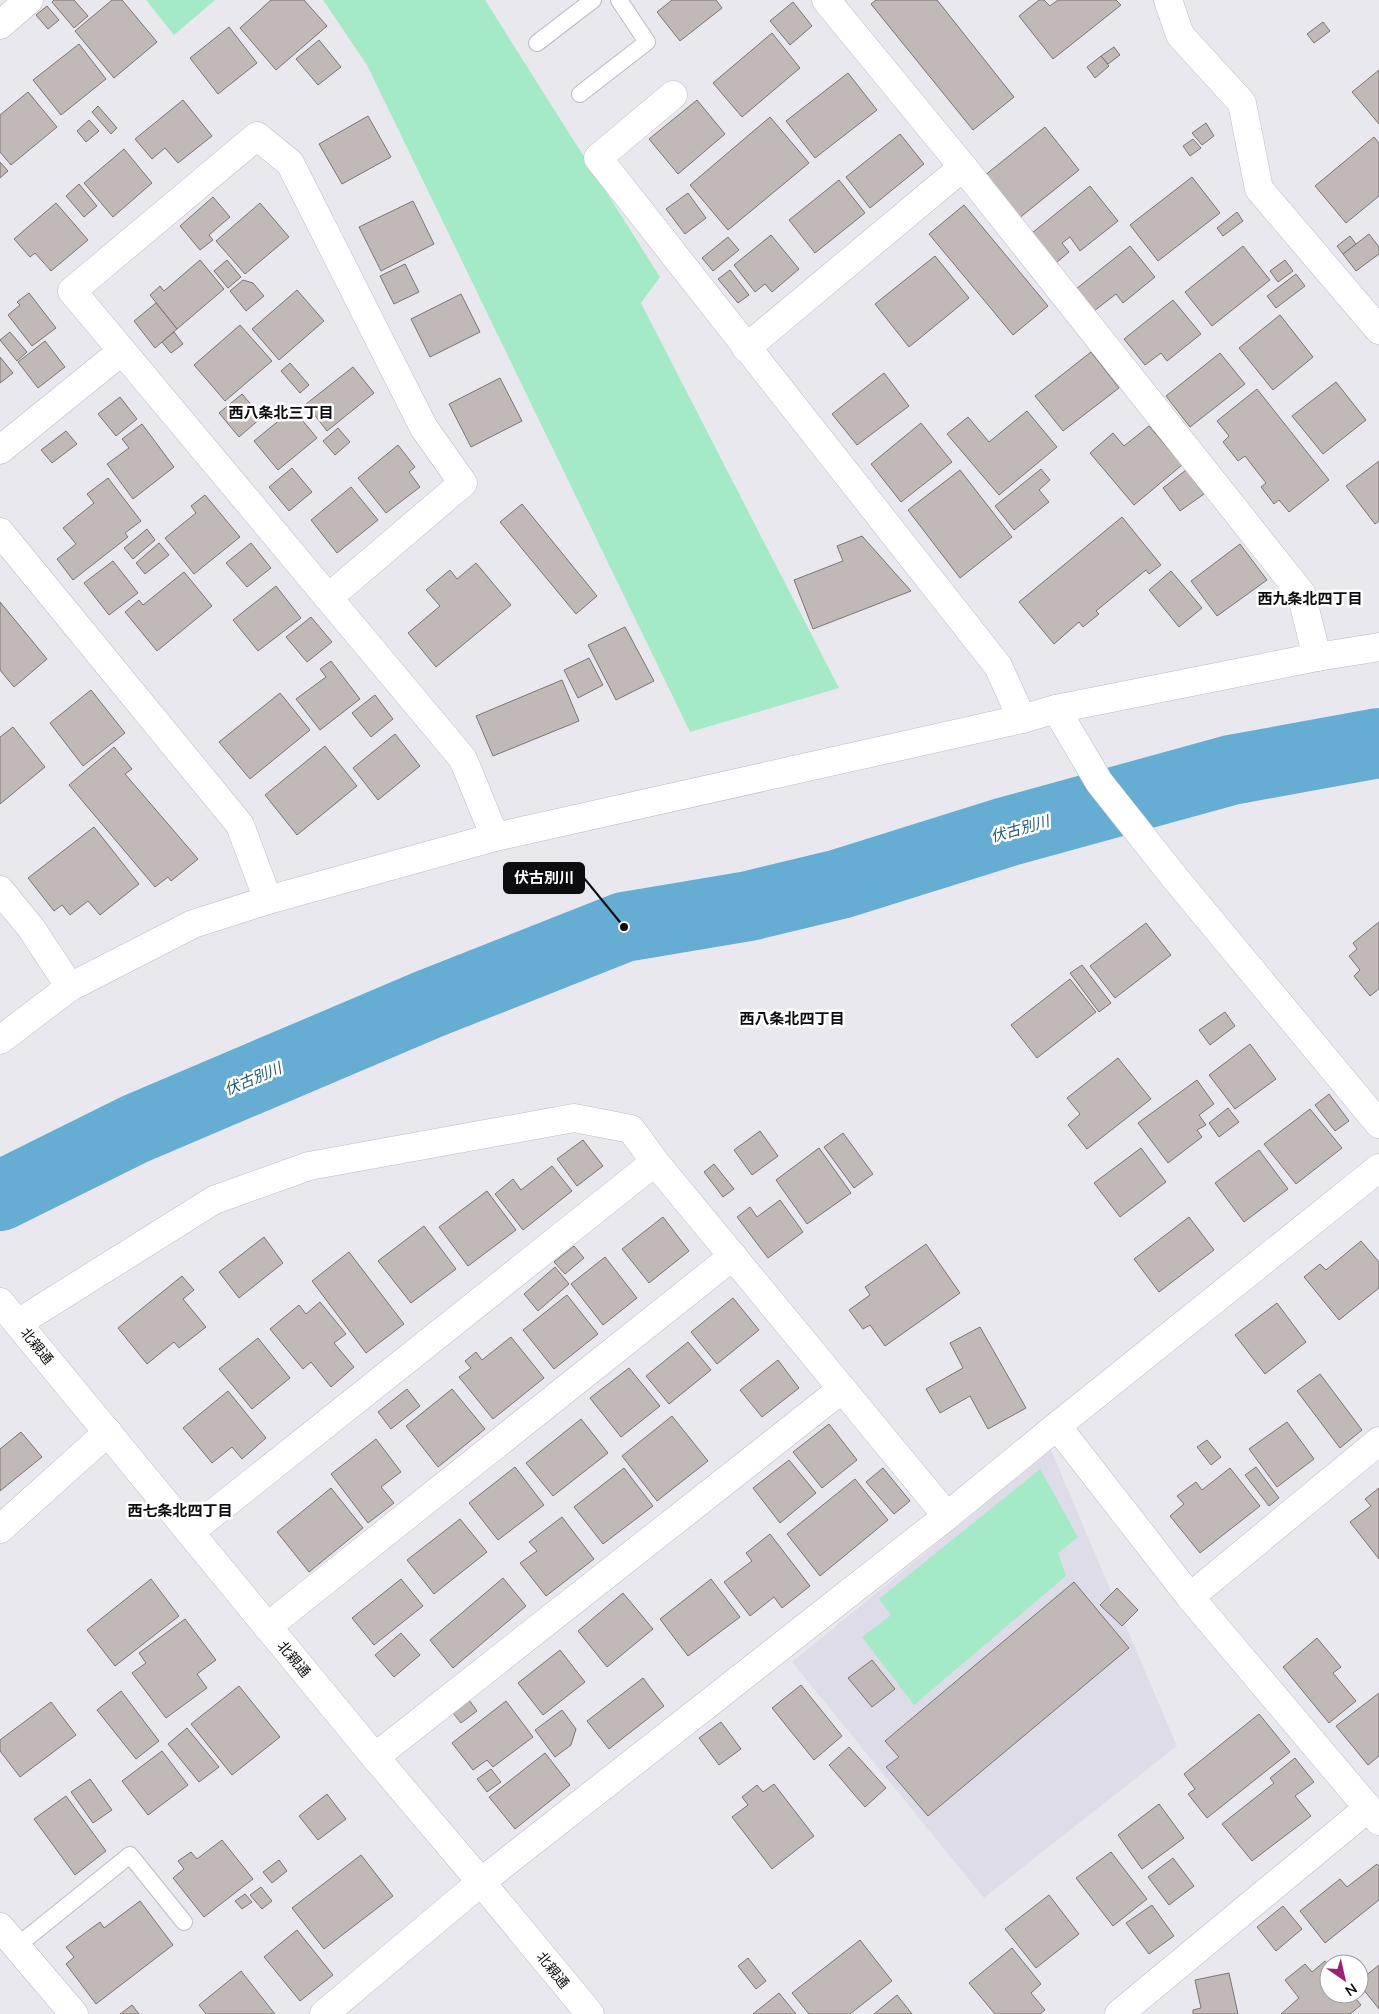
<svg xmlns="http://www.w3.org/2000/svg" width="1379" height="2014" font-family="Mulish,'Noto Sans JP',sans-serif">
<rect width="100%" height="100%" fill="#eae8ef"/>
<path fill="#dfdcea" d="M1051,1450l126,296 -193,152 -192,-236z"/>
<g fill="#a5eac6">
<path d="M146,0h69l-41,35z"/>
<path d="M323,0h162l175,277 -19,26 198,385 -149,44 -323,-667z"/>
<path d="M1040,1469l38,68 -20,16 8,23 -152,129 -52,-68 29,-22 -12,-16z"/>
</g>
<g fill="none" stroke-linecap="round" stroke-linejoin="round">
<path stroke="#65add2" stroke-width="70" d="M0,1196l135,-67 294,-125 195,-77 125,-21 91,-22 166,-52 225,-62 148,-27"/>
</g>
<g fill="#c1b9b8" stroke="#7c7473">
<path d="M54,0h20l14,16 -14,12 -22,-26z"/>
<path d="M112,0h10l35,42 -43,36 -39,-47z"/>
<path d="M271,0h33l23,26 -51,44 -36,-42z"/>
<path d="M672,0h44l6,8 -42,33 -23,-29z"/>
<path d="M876,0h61l77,97 -41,33 -102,-126z"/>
<path d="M1039,0h5l6,6 8,-6h58l5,5 -68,54 -34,-43z"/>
<path d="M793,2l19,24 -22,19 -20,-24z"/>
<path d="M47,6l12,14 -11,9 -12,-14z"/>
<path d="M1323,22l7,9 -16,12 -7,-9z"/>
<path d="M229,27l28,36 -39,31 -28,-36z"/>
<path d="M772,33l28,35 -58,49 -29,-34z"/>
<path d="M319,40l22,27 -23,18 -22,-26z"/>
<path d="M79,44l27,35 -45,36 -28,-35z"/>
<path d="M1114,47l6,8 -12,9 -7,-8z"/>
<path d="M1101,56l8,10 -14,12 -8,-11z"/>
<path d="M1379,70v54l-27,-32z"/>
<path d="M848,73l29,37 -62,48 -29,-37z"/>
<path d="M28,92l29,35 -46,38 -11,-13v-37z"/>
<path d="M183,100l29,36 -34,27 -13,-15 -13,11 -17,-20z"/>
<path d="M697,100l28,34 -47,40 -29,-35z"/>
<path d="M98,106l19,22 -6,6 -19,-22z"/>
<path d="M368,116l23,41 -49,27 -23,-40z"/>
<path d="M770,117l39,46 -81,67 -38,-45z"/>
<path d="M89,120l10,11 -13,11 -9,-11z"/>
<path d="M1206,123l8,13 -12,9 -10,-12z"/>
<path d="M1045,127l34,43 -61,49 -34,-43z"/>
<path d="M900,134l24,30 -54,44 -24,-31z"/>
<path d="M1374,137l5,6v53l-33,27 -31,-37z"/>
<path d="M1193,139l8,9 -11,8 -7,-10z"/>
<path d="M124,149l28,34 -39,34 -29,-34z"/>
<path d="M0,162l8,9 -8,7z"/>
<path d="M1192,177l28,36 -62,48 -28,-36z"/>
<path d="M839,180l26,33 -50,40 -26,-33z"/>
<path d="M79,184l18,22 -13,11 -18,-21z"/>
<path d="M1090,186l28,35 -38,30 -10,-14 -8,6 7,9 -13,11 -24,-30z"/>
<path d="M688,193l18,25 -21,16 -19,-25z"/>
<path d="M213,197l17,20 -21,18 4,5 -13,10 -20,-24z"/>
<path d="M413,201l21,43 -53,27 -22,-44z"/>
<path d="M56,203l32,37 -37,31 -16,-18 -5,4 -16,-18z"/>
<path d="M260,203l29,34 -44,37 -29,-33z"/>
<path d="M964,205l84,101 -35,29 -84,-101z"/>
<path d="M1237,212l6,9 -20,15 -6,-8z"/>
<path d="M1369,234l10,13v7l-23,17 -13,-17z"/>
<path d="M771,235l28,34 -27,23 -7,-8 -10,8 -21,-27z"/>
<path d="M1350,236l6,8 -13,10 -6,-8z"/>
<path d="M728,237l11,13 -26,21 -11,-13z"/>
<path d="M1130,246l25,31 -32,26 -7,-9 -22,17 -18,-22z"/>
<path d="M1243,246l27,34 -58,46 -27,-34z"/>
<path d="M935,256l34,42 -60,49 -34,-43z"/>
<path d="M200,260l24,29 -47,40 -27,-34 10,-9 4,5z"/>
<path d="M227,260l14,17 -13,11 -14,-17z"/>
<path d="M1285,260l8,11 -15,11 -8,-11z"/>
<path d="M405,264l14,28 -25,12 -14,-28z"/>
<path d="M730,270l19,25 -11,8 -20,-24z"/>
<path d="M1296,274l9,12 -29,22 -9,-12z"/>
<path d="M243,280l10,3 11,13 -18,15 -16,-20z"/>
<path d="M297,290l27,31 -45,39 -27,-31z"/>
<path d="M29,293l27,35 -24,18 -24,-31 12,-10 -3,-3z"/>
<path d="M461,294l19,38 -50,25 -19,-38z"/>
<path d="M1173,300l28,34 -34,27 -6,-8 -16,12 -21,-26z"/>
<path d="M156,303l21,26 -22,19 -21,-27z"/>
<path d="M1280,315l33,42 -40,33 -34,-42z"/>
<path d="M240,325l32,36 -47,40 -31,-36z"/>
<path d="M10,332l17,20 -10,9 -17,-21z"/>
<path d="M174,332l9,12 -12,9 -9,-11z"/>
<path d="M45,341l20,26 -27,21 -20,-26z"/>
<path d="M1091,352l28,36 -56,43 -28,-35z"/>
<path d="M1220,353l25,31 -55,43 -24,-31z"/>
<path d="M0,357l13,16 -13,10z"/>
<path d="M290,363l19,22 -9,8 -19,-22z"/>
<path d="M353,367l21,26 -47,38 -21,-27z"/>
<path d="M884,373l25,33 -52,39 -25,-31z"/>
<path d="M500,378l22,43 -51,26 -22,-43z"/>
<path d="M1336,382l30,38 -43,34 -31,-38z"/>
<path d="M1257,389l72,91 -40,32 -10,-12 -5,4 -13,-17 5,-4 -21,-27 -7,5 -15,-19 6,-6 -12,-15z"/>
<path d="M242,394l20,23 -23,20 -20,-24z"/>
<path d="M120,397l17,22 -21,17 -18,-22z"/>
<path d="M293,409l24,29 -39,32 -24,-29z"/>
<path d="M1027,411l30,36 -58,48 -52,-61 21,-17 21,25z"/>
<path d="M921,423l31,39 -51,40 -30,-38z"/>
<path d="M142,424l32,43 -41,32 -26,-35 22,-16 -7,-9z"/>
<path d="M1149,426l33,39 -48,40 -44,-52 23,-20 11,13z"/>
<path d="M338,428l12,14 -15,13 -12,-14z"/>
<path d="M66,431l11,13 -25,19 -11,-13z"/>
<path d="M398,445l17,22 -6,5 11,15 -34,26 -28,-35z"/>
<path d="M1379,461v60l-4,3 -29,-38z"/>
<path d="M292,468l20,24 -23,19 -20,-24z"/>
<path d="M1041,469l9,11 -11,10 10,12 -35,28 -19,-24z"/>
<path d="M960,470l52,67 -52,41 -52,-68z"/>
<path d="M1186,470l18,24 -24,17 -17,-23z"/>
<path d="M108,478l33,43 -16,12 3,4 -55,43 -16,-21 19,-15 -13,-16 31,-25 -7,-9z"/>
<path d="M351,487l27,33 -41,33 -26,-33z"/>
<path d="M205,495l35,42 -46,37 -29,-36 31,-25 -5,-7z"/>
<path d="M522,504l75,92 -21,18 -76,-92z"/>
<path d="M1122,517l39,48 -12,9 -3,-4 -50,41 3,3 -16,13 -4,-5 -25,22 -35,-42z"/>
<path d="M147,529l8,11 -22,19 -9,-11z"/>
<path d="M862,536l49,55 -98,38 -19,-49 49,-19 -6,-15z"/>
<path d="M159,543l10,12 -24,19 -9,-11z"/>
<path d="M251,543l20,25 -24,19 -21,-24z"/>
<path d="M1240,544l27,36 -50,36 -26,-35z"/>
<path d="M113,561l25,32 -29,22 -25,-32z"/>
<path d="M476,563l35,42 -75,62 -28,-34 32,-27 -14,-16 24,-20 7,9z"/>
<path d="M1171,571l31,37 -23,19 -30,-37z"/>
<path d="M184,572l28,34 -55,45 -32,-39 14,-12 4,5z"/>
<path d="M276,586l25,32 -43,33 -25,-31z"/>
<path d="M0,602l47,57 -33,28 -14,-17z"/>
<path d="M311,617l21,25 -25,20 -21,-25z"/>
<path d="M625,627l29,54 -38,19 -28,-55z"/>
<path d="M589,658l14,27 -25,13 -14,-28z"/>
<path d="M331,661l29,38 -40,31 -24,-31 30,-22 -6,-8z"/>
<path d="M562,680l17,41 -86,35 -17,-40z"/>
<path d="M91,690l34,43 -42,33 -33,-43z"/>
<path d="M280,693l30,37 -60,49 -31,-37z"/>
<path d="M375,695l18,24 -22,18 -19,-24z"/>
<path d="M13,727l32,40 -45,37v-67z"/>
<path d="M395,734l25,32 -42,34 -25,-32z"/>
<path d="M325,746l32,40 -60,49 -32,-40z"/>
<path d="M114,747l18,22 -7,5 73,85 -27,22 -3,-4 -13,10 -86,-102z"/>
<path d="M94,827l45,57 -39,31 -12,-14 -18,14 -8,-10 -8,6 -26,-33z"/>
<path d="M1379,922v67l-9,7 -16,-20 6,-6 -11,-14 8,-7 -4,-6z"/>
<path d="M1146,923l25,32 -56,43 -25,-32z"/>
<path d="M1082,965l29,38 -12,9 -29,-39z"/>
<path d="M1070,979l26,33 -59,46 -26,-33z"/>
<path d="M1225,1012l10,14 -25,19 -11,-15z"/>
<path d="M1250,1044l26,35 -41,30 -26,-34z"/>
<path d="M1118,1058l33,41 -64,50 -19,-24 12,-11 -13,-16z"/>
<path d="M1197,1080l17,24 -15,11 7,10 -9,5 5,7 -34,26 -30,-40z"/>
<path d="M1329,1094l20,27 -14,10 -20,-26z"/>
<path d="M1228,1108l11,14 -20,15 -10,-14z"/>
<path d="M1310,1109l32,39 -46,36 -32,-40z"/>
<path d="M760,1131l18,25 -26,19 -18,-25z"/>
<path d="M843,1133l30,41 -19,14 -30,-41z"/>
<path d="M583,1140l20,26 -26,20 -20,-27z"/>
<path d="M819,1148l32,45 -44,31 -31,-44z"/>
<path d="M1141,1148l25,34 -46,35 -26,-34z"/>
<path d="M1259,1150l29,39 -44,33 -29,-39z"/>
<path d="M714,1164l20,25 -11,8 -19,-25z"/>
<path d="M552,1166l20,25 -49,39 -28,-36 18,-15 8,11z"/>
<path d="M487,1191l29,39 -48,36 -29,-39z"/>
<path d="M780,1200l23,32 -35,26 -31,-41 13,-10 7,10z"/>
<path d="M663,1217l26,34 -40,32 -27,-34z"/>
<path d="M1189,1217l25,33 -55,42 -25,-33z"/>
<path d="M424,1226l32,43 -45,34 -33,-42z"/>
<path d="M264,1237l19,26 -44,35 -20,-26z"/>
<path d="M1361,1241l18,21v26l-40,32 -35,-43 16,-13 6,6z"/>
<path d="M926,1244l34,49 -75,53 -15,-21 -7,4 -14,-19 21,-15 -5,-8z"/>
<path d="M574,1246l10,12 -19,16 -11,-12z"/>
<path d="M349,1252l55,72 -38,29 -54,-72z"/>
<path d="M605,1257l32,41 -34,27 -32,-41z"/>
<path d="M555,1267l14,17 -31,27 -14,-17z"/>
<path d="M182,1276l12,14 -11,9 23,28 -27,21 -5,-6 -27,22 -29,-36z"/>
<path d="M567,1295l31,39 -44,35 -31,-39z"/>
<path d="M733,1298l26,32 -42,34 -26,-32z"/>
<path d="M320,1302l26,32 -12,9 20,24 -23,20 -20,-25 -8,7 -33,-40 29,-24 7,9z"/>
<path d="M1277,1303l29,39 -41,32 -30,-39z"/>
<path d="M980,1327l46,81 -38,21 -18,-33 -30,17 -14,-24 37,-21 -13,-25z"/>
<path d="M511,1337l33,41 -51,41 -34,-42 12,-9 -6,-7 11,-9 6,8z"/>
<path d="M258,1338l32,40 -38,31 -33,-40z"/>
<path d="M688,1342l23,28 -42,34 -23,-28z"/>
<path d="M778,1360l21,28 -37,29 -22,-27z"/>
<path d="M629,1368l31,38 -39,31 -31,-39z"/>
<path d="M1320,1374l42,56 -22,18 -43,-57z"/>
<path d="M407,1389l13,17 -29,23 -13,-17z"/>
<path d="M452,1389l33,40 -47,38 -32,-41z"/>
<path d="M228,1391l38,47 -24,21 -10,-12 -20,16 -29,-35z"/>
<path d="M672,1416l36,45 -51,40 -35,-45z"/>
<path d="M581,1419l27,34 -55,43 -27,-33z"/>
<path d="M1287,1422l27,37 -37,28 -28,-38z"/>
<path d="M829,1424l28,36 -35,28 -29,-36z"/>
<path d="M21,1432l21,25 -42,34v-42z"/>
<path d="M376,1439l25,33 -20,15 13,16 -26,20 -37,-49z"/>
<path d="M1207,1440l14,17 -10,8 -14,-18z"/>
<path d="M789,1460l27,33 -36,30 -27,-35z"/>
<path d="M515,1467l29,38 -46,35 -29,-37z"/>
<path d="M1256,1467l23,31 -10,8 -24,-31z"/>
<path d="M624,1468l29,38 -50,38 -29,-37z"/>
<path d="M883,1468l27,33 -16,13 -28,-32z"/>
<path d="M1230,1468l30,38 -60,47 -30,-37 14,-12 -7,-8 19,-14 6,8z"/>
<path d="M855,1479l33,41 -68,56 -33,-42z"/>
<path d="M331,1488l32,40 -54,44 -32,-40z"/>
<path d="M1379,1488v71l-29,-37 21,-16 -6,-7z"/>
<path d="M562,1517l32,42 -48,37 -26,-33 17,-12 -8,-9z"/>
<path d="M460,1519l27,33 -53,42 -27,-34z"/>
<path d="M770,1534l40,52 -28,22 -8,-11 -24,19 -26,-34 28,-21 -6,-8z"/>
<path d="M503,1578l23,28 -73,62 -23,-28z"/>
<path d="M151,1579l28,37 -64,50 -28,-36z"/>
<path d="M401,1579l22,27 -49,39 -22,-27z"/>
<path d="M711,1579l29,38 -52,39 -28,-37z"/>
<path d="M1074,1582l55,66 -201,168 -42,-49 13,-10 -14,-16z"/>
<path d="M1117,1588l21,22 -16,16 -22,-21z"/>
<path d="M623,1593l30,36 -46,38 -29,-36z"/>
<path d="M185,1619l31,41 -19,14 10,14 -41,30 -34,-45 14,-10 -7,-10z"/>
<path d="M401,1633l19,22 -26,22 -19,-22z"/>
<path d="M1317,1638l24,29 -8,6 23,28 -27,22 -46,-56z"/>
<path d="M560,1650l25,32 -42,33 -25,-32z"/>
<path d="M872,1660l23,29 -23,18 -24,-29z"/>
<path d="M643,1678l21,28 -55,43 -22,-28z"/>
<path d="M801,1685l41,51 -28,24 -42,-52z"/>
<path d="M239,1686l41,51 -48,38 -41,-51z"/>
<path d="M121,1691l38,50 -23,18 -39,-49z"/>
<path d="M1379,1693v63l-11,9 -32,-39z"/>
<path d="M469,1700l8,11 -16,12 -8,-10z"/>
<path d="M506,1701l27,36 -40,30 -6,-7 -14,10 -21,-27z"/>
<path d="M51,1702l25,33 -56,42 -20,-26v-11z"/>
<path d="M562,1710l14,19 -5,16 -16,12 -20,-27z"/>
<path d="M1259,1714l31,38 -83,66 -19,-24 7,-5 -11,-15z"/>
<path d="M721,1722l20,27 -22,16 -20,-27z"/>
<path d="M187,1728l32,39 -20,15 -31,-38z"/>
<path d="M849,1747l37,41 -21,19 -36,-42z"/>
<path d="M162,1751l26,34 -40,30 -26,-34z"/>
<path d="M545,1753l25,32 -55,44 -26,-32z"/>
<path d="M1295,1758l19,24 -19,14 16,20 -59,45 -30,-37 52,-41 -4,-5z"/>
<path d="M491,1769l10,13 -14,10 -10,-13z"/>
<path d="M90,1779l22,31 -19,13 -22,-31z"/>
<path d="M774,1784l40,52 -42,33 -40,-52 16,-12 -6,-8 15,-12 6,7z"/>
<path d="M327,1794l19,25 -28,21 -19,-24z"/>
<path d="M66,1796l40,55 -31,24 -41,-56z"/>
<path d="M1159,1804l25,34 -42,31 -24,-34z"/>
<path d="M222,1840l31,39 -49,38 -31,-39 11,-9 -6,-8 13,-9 6,7z"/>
<path d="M1111,1852l36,47 -34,27 -37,-48z"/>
<path d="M361,1855l32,41 -69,53 -32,-41z"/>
<path d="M1173,1858l21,28 -25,19 -21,-28z"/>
<path d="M279,1860l8,11 -15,12 -9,-11z"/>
<path d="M1377,1864l2,2v34l-54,43 -25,-32 40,-32 7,8z"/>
<path d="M261,1887l11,14 -10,8 -12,-14z"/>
<path d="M245,1894l7,8 -10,7 -7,-8z"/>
<path d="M1049,1895l30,39 -43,34 -31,-39z"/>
<path d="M140,1901l33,44 -77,59 -30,-40 8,-7 -8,-10 34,-25 4,6z"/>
<path d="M1152,1905l22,31 -25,18 -23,-31z"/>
<path d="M1283,1906l19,23 -26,22 -19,-24z"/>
<path d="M297,1930l36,45 -33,26 -36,-44z"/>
<path d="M860,1940l32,41 -42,33h-41l-17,-21z"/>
<path d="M1012,1948l29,36 -10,9 14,17 -5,4h-45l-26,-31z"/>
<path d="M748,1958l18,23 -10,8 -18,-23z"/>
<path d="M1325,1961l4,5v28h23l9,11 -11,9h-69l18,-16 -14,-18 20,-16 7,8z"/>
<path d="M1379,1965v44l-20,-25v-3z"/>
<path d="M241,1971l34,43h-69l-7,-9z"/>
<path d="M1229,1973l9,41h-45v-4l8,-2 -6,-28z"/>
<path d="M779,1993l17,21h-43z"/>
<path d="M897,1995l15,19h-38z"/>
<path d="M132,2005l7,9h-19z"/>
</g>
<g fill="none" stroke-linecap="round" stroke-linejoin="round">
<g stroke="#bdbbc2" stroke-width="18">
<g id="lane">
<path d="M537,43l56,-43"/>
<path d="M580,94l67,-52 -28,-42"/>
<path d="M17,1946l113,-91 54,67"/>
</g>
</g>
<g stroke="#bdbbc2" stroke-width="29">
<g id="street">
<path d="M826,0l137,167 338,426 16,64"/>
<path d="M1168,0l12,35 62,68 17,86 120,141"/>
<path d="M0,25l29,-25"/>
<path d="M673,95l-75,63 400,508 24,53"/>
<path d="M746,348l217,-181"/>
<path d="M0,450l122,-99"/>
<path d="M0,532l240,293 28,75"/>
<path d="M328,598l135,-115 -39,-55 -134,-265 -33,-27 -185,155 391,468 32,78"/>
<path d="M1056,709l43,73 76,96 204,246"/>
<path d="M0,890l31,38 39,59"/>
<path d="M0,1040l70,-53 123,-63 75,-24 227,-63 527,-118 34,-10 261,-52 62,-10"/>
<path d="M18,1323l196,-123 95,-34 265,-48 57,11 24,33"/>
<path d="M1057,1426l133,171 189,224"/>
<path d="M0,1529l108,-97"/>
<path d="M190,1532l465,-370 292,354"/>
<path d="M1190,1597l189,-156"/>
<path d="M267,1627l466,-371"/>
<path d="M375,1757l467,-368"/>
<path d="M0,1927l74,87"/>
<path d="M324,2014l157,-132 466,-366 110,-90 322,-258"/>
<path d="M1119,2014l249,-206"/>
</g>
</g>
<g stroke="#bdbbc2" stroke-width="29">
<path id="secondary" d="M0,1302l375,455 106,125 109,132"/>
</g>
<use href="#lane" stroke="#fff" stroke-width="16"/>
<use href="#street" stroke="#fff" stroke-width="28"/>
<use href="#secondary" stroke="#fff" stroke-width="28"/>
</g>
<g text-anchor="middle" stroke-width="5" stroke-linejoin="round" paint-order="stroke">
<g font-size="14" fill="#0c0c0e" stroke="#fff">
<text transform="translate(37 1346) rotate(51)" y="5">北親通</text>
<text transform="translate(294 1659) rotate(50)" y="5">北親通</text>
<text transform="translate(553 1970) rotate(51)" y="5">北親通</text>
</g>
<g font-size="15" font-weight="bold" fill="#0c0c0e" stroke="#fff">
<text x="281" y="418">西八条北三丁目</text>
<text x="1310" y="604">西九条北四丁目</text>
<text x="792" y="1024">西八条北四丁目</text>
<text x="180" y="1516">西七条北四丁目</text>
</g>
<g font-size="15" font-style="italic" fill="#1f5771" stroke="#fff">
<text transform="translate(1020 829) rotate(-16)" y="5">伏古別川</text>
<text transform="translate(253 1079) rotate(-23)" y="5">伏古別川</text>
</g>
</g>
<path fill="none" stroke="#0c0c0e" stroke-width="2" d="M624 927L584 878"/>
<circle fill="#0c0c0e" stroke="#fff" stroke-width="2" cx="624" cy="927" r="5"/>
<rect fill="#0c0c0e" stroke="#0c0c0e" stroke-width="2" x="504" y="863" width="80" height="30" rx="5"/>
<g font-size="15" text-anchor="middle" font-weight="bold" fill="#fff">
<text x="544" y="883">伏古別川</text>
</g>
<g transform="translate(1344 1979) rotate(146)"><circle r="24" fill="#ffffff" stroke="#9e9e9f"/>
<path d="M0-4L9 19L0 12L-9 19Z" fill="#9e2177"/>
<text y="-8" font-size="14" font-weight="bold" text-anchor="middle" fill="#0c0c0e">N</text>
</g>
</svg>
